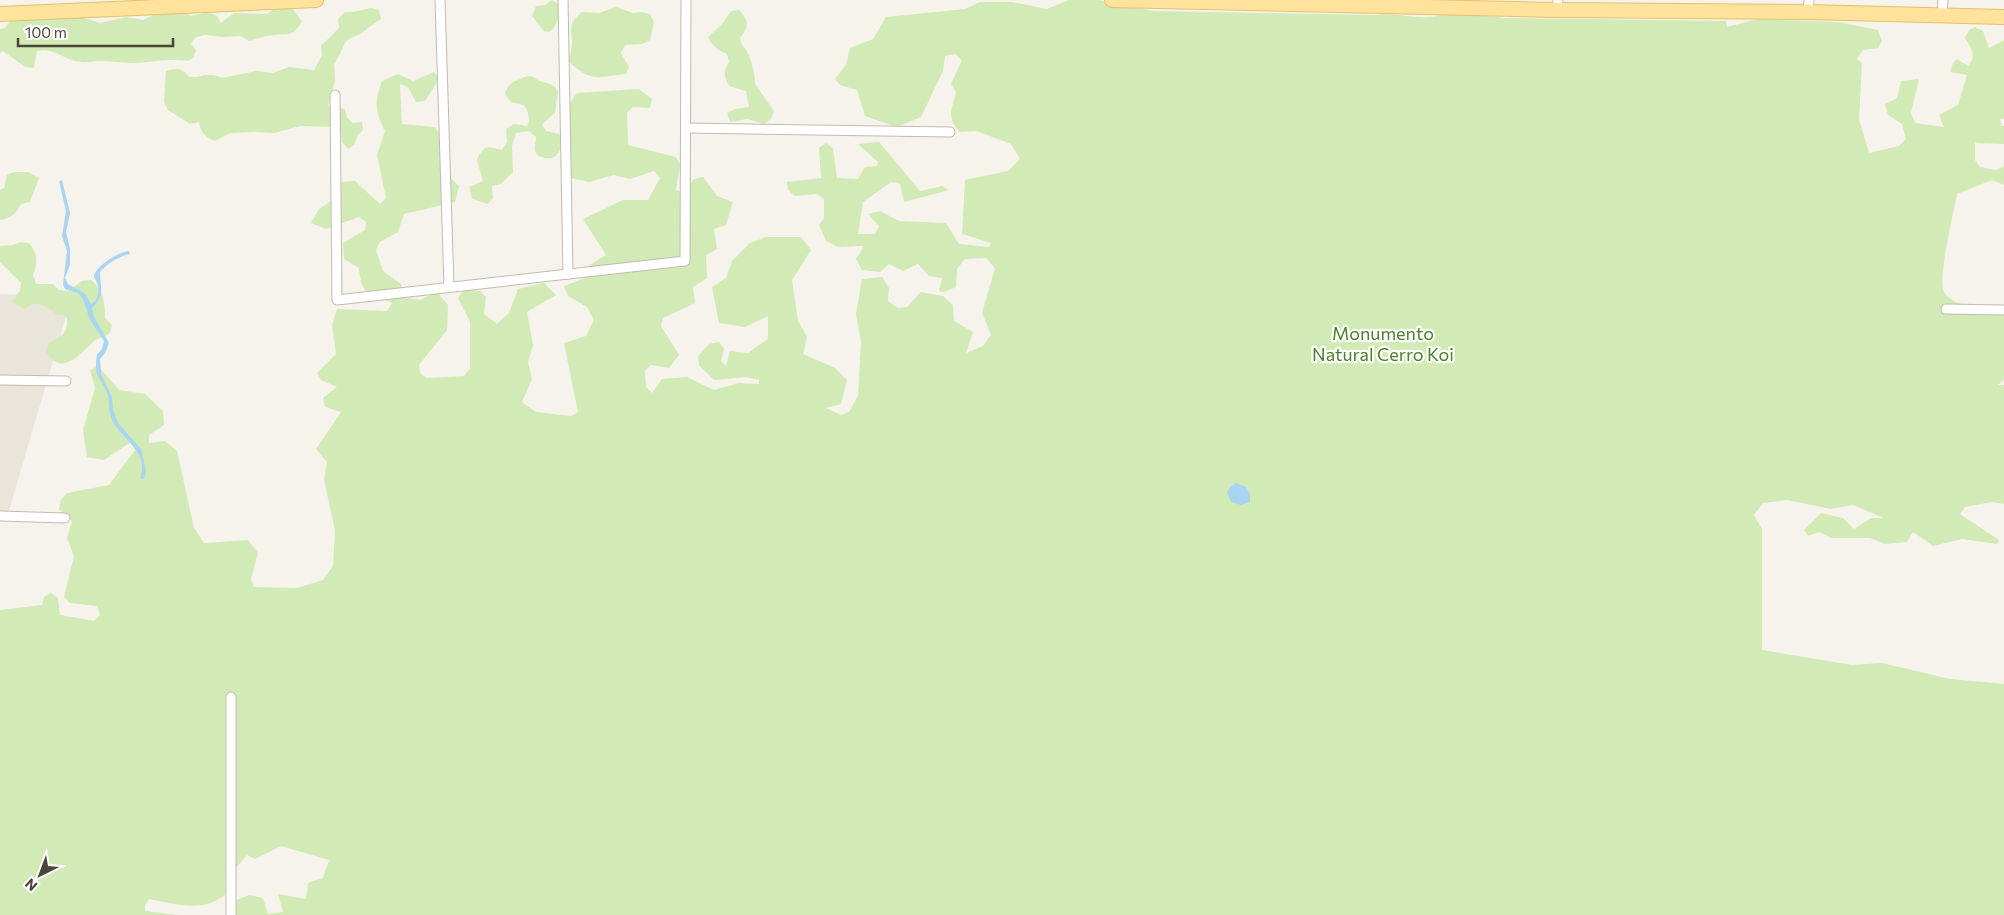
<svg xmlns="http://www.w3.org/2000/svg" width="2004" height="915" font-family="Commissioner,sans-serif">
<rect width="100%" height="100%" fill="#f6f3ec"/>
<path fill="#eae5da" d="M0,294l72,2 -64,218h-8z"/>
<g fill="#d2eab5">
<path d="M552,0l7,5c0,10 -1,22 -10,27l-5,-1 -12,-15 4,-10 9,-1z"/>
<path d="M1069,0h30l54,11 223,4c23,-4 50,9 72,-3l56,6 222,3 1,6 31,-8 80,3 40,8 4,11 -4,7 -15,2 -6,9 5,4 -3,56 10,34 30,-7 7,-7 -4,-15 -14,-9 -3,-11 12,-6 4,-17 18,-2 -8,34 4,10 29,4 -5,-12 19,-10 9,-30 -17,-3 3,-9 4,-4 11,7c9,-10 3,-19 -3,-28l4,-8 6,-3 8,4 6,17 15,-8v78l-4,1 2,7h2v18l-29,-1v17l5,7 17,3 7,-4v19l-12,-5 -35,14c-3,18 -20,85 -13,98 5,9 18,12 26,16 10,3 24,9 34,6v65l-6,6h6v119l-12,-2 -27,5 -5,7 39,26 -2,4 -35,-5 -29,7 -20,-14 -6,10 -22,2 -15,-6h-39l-11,-6 -12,4 -4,-6 17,-17 22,5 11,11 17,-11h13l-31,-13 -22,4 -44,-9 -24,3 -9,12 8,14v121l90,15 30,-2 68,16 54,5v231h-1771l-1,-13 17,-7 14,3 5,16 15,-2 -5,-18 28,5 2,-16 15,-5 6,-18 -48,-14 -26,13 -8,-4 -22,25v15c-24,18 -49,9 -76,4l-4,6v6l32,4h-177v-305l42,-5 2,-8 7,-4 7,5 2,17 34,6 6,-6 -3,-9 -27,-3 -6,-6 10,-41 -7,-18 5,-17 -13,-12 2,-9 6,-7 42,-8 26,-35 -4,-8 -27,18 -17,-3 -4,-27 12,-42 -5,-18 8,-4 21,24 26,4 18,17 1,14 -15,10v8l16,-2 12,10 17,77 10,15 44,-3 10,13 -7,26 3,8 43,1 26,-8 10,-14 2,-36 -11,-50 3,-18 -11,-13 25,-37 -16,-5 -2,-9 14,-11 -16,-7 -4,-7 19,-19 -4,-29 5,-16 50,2 5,-8c-25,-10 -30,-7 -33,-35l-15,-9 -1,-16 22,-13 1,-8 -7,-5 -33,12 -15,-6 8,-14 15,-10 4,-17 17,-1 25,23 6,-6 -9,-43 8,-24c-10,-20 -11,-28 -3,-50l16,-7 15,7 21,-9 5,7 -14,22 -9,1 -8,-15 -8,-3 2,40 33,3 9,15 -4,26 19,18 -4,16 -51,12 -6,18 -18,10 -4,8 7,21 18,13 3,13 16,3 17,-8 11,13 -1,25 -28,35 1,8 7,5 37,-2 6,-7v-47l-12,-24 6,-8 16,1 6,6 -2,17 13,10 12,-11 9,-24 26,-6 12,12 -29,17 6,33 -5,17 4,17 -10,23 14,10 35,4 7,-4 -14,-69 22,-7 8,-16 -7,-13 -19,-11 -4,-10 23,-9 -2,-9 21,-13 -23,-36 40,-19h25l12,-22 -6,-7 -24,8 -16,-4 -25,7 -18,-4 -5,-17 4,-28 -3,-26 10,-14 62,-4 13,10 -2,9 -17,-1 -6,6 1,32 48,12 4,7 -4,26 8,3 10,-14 9,-2 14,19 16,6 -7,23 -12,4 3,20 -11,6 1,23 -14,9 2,16 -32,15 -2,8 18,29 -10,13 -18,-3 -6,6 1,16 6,6 10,-14 25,-2 27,13 25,-7 20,1v-4l-13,-3 -32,3 -15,-15 -1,-9 11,-12 10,-2 5,7 -3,12 5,5 4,-15 18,2 20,-14v-23l-23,11 -26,-4 -7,-36 14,-9 6,-17 18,-18 16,-6h35l10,13 -19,30 6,41 9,16 -4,17 32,14 12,12 -6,24 -15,4 15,7 8,-3 9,-16 3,-54 -5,-28 6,-35 20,-2 7,11 -1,13 10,7 9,-1 14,-15 22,4 10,9 1,16 19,11 -7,21 17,-7 8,-11 -9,-22 13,-45 -9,-10 -21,1 -8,10 -1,18 -12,5 -5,-1 3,-13 -13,-2 -11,-12 -15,7 -14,-7 -9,8 -18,-2 -6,-11 8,-13 -26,1 -12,-6 -7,-16 5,-7v-19l-7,-5 -22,2 -7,-6 -1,-8 34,-4 -2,-30 7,-5 7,5 4,30 21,1 7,-12 12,-1 1,-4 -20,-18 21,-2 41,49 22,-5 7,4 -45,12 -4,-18 -9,-2 -28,20 -5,32h17l4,-8 -11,-12 12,-3 19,10 47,2 13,21 30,3 2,-4 -29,-9 3,-54 43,-9 12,-12 -9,-15 -34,-13 -17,1c-14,-14 -8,-23 -4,-40l-5,-8 11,-24 -7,-6 -10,2 -2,15 -22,46 -24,10 -32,-11 -8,-26 -17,-5 -5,-6 11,-14 4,-17 23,-9 13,-22 79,-8 15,-7h32l35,7z"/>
<path d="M291,7l11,14c-9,17 -14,12 -29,14 -8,1 -16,4 -24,6l-8,-5 -18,1 -18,-2 -9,2 -5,7 5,6 -3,8 -5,3c-19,-3 -34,1 -53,2 -12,0 -24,-2 -35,-2 -7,0 -13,2 -19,1 -17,-1 -26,-15 -44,-11l-3,17 -9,-1 -22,-16 -3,2v-24l5,-1 5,-7 7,-6 35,5 6,-7 17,2 25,8 26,-6 17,3 8,-4 6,-6 19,-1 15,7 17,-4 9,4 4,7 13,-10 34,1 6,-6z"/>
<path d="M616,7l17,6 9,-1 8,2 4,8 -4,18 -8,4 -17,1 -4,8 8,14 -3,7c-30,3 -33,9 -57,-12 1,-7 3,-14 3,-21 -1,-16 -3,-18 10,-29l17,1z"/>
<path d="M371,8l8,2 2,9c-7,4 -13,9 -19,14 -5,4 -13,3 -17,10 -4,8 -6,14 -11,21l1,17 -7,25 17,3 2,9 6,5 9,-1 1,8 -6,6 -2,8 -7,5 -6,-7 -1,-9 -7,-6 -34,-1 -26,7 -18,-1 -26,1 -15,8c-11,-4 -14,-9 -16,-19l-9,2 -22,-14 -4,-8 2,-31c10,-3 16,-4 23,6h8l8,-2h9l8,3 34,-7 17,2 16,-6 25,3 8,-15 -1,-9 18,-18 -1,-9 7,-7h8z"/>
<path d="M739,10c10,10 10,17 1,28 1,9 4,7 7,14 5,8 8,23 8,32l19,27 -3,8 -7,5 -17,-5 -17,3 -3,-9 8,-4 14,-2 -3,-16 -17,-5c-5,-9 -6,-15 0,-24l-2,-8c-10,-4 -14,-8 -19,-17l13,-12 10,-14z"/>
<path d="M528,76c6,0 7,3 12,5 8,3 14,2 18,11l-3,21 -13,11 4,7 13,3c5,7 2,18 -5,23 -5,3 -17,1 -19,-6 -1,-4 1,-10 1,-14l-7,-6 -13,2 -4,13 1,26 -12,12 -9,2 1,12 -5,6 -16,-5 -3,-12 14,-6 -6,-21 2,-5 6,-7 4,-1 13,3 5,-8 -1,-13 8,-5 13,2c4,-7 1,-14 -3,-21l-13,-3 -6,-8c2,-12 13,-14 23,-18z"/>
<path d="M14,172h14l11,6 -9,24 -9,2c-5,10 -10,14 -21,16v-30l4,-2 3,-13z"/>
<path d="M21,242l8,1c9,11 9,20 4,32l3,9h17l6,6 9,1 14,-10 9,-1c13,11 14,23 14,38l7,7 -2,8c-5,4 -13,5 -17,9 -14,13 -31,35 -47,10l2,-8c13,-10 20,-8 19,-26l-5,-4 -4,1 -13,-9 -11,-3 -9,6 -13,-7 8,-12 1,-7 -21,-21v-16l13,-1z"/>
</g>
<g fill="#a9d4f2">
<path d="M62,180l8,33 -4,19 4,17v16l-5,13 3,6 16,9 7,11c10,-5 9,-19 3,-27 1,-11 25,-25 35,-26l1,3c-11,2 -23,10 -30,18 0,16 6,23 -8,36l2,9 15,26 -4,10 -5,6 1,15 11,23 1,13 5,13 23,26 5,22 -2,8 -4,-1c10,-25 -16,-37 -27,-56 -5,-9 -3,-18 -5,-27 -6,-18 -15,-15 -11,-40l5,-6 2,-8 -14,-21 -7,-21 -5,-6 -13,-4 -2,-4 4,-34 -5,-15 4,-25 -7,-30z"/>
<path d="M1236,483l10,4 4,7v8l-9,3 -10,-3 -4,-10 3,-5z"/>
</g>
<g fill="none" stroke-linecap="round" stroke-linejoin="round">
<g stroke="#c2bbae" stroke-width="11">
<g id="street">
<path d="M440,0l9,287"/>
<path d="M563,0l5,274"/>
<path d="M1557,10l1,-10"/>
<path d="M1808,12l1,-12"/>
<path d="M1942,15l1,-15"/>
<path d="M335,95l2,205 348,-39 1,-261"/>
<path d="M686,128l264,4"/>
<path d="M1946,309l58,1"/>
<path d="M0,380l66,1"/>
<path d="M0,516l65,2"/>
<path d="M231,915v-218"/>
</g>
</g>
<g stroke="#e6c16a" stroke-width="16">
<g id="primary">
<path d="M1112,0l445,10 251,2 196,5"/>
<path d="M0,14l316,-14"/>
</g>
</g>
<use href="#street" stroke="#fff" stroke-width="9"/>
<use href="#primary" stroke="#ffe39c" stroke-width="14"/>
</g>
<g text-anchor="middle" stroke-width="4.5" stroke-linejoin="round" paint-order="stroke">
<g font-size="18" fill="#4a7f2a" stroke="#fff">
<text x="1383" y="340">Monumento<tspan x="1383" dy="21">Natural Cerro Koi</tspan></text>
</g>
</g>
<g transform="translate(40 875) rotate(222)" stroke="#ffffff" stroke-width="4" paint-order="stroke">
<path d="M0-4L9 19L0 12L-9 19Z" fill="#4b4439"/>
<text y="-8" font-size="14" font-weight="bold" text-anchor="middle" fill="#4b4439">N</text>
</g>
<path d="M18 38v8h155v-8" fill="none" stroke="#4b4439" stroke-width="2.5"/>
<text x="25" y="38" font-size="15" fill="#4b4439" stroke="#ffffff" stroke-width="4" paint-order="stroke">100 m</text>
</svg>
